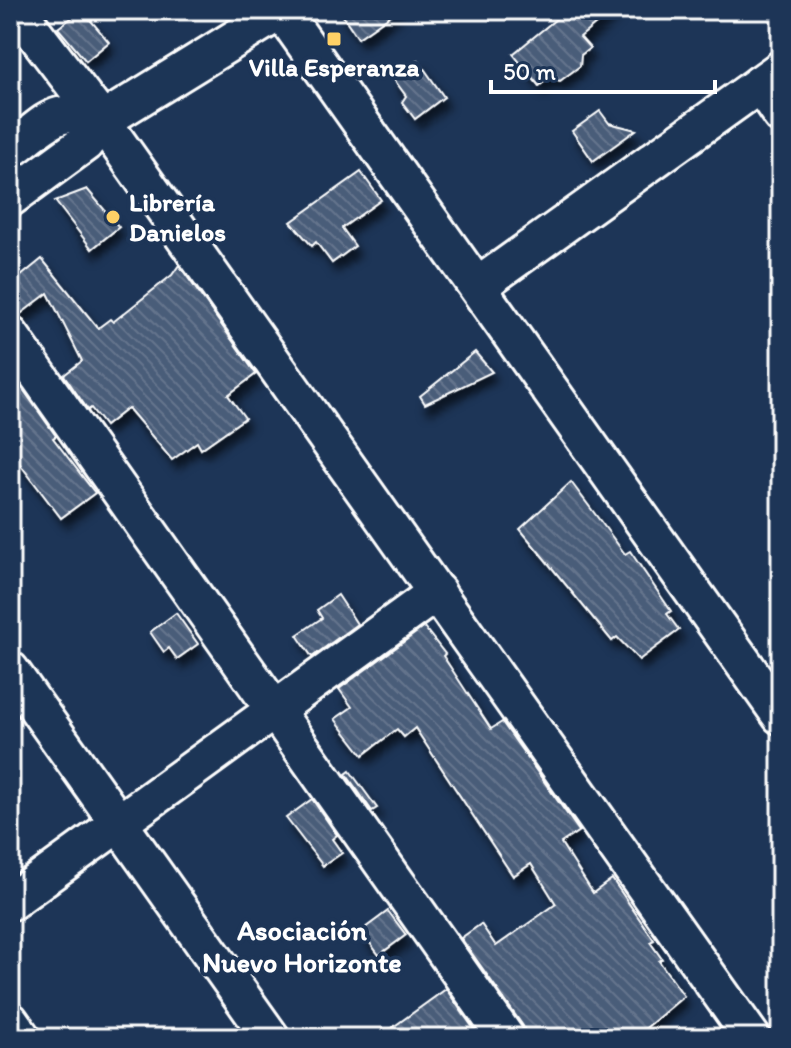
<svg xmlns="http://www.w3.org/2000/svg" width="791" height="1048" font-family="Itim,sans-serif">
<defs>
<pattern id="building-back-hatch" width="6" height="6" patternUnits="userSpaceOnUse" patternTransform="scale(2)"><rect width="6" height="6" fill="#4a5d79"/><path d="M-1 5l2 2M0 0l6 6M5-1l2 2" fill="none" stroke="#65758d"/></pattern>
<filter id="shadow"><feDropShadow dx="5" dy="9" stdDeviation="4" flood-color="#0009"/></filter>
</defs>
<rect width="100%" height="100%" fill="#1d3557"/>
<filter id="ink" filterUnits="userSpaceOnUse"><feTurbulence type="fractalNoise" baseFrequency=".0125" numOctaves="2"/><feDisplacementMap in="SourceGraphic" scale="16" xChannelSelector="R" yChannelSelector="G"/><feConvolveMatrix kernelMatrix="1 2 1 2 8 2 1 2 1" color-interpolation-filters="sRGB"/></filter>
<g filter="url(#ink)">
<g fill="url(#building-back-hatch)" stroke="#fff" stroke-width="2" filter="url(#shadow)">
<path d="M82,10l27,32 -23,19 -28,-33z"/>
<path d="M339,10h59l-40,28z"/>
<path d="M567,10h46l-33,27 10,11 -9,7 -1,11 -20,15 -11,-3 -10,8 -26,-32z"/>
<path d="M418,60l26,37 -29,22 -13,-17 4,-6 -13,-18z"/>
<path d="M600,111l9,12 27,7 -43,31 -21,-30z"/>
<path d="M361,172l20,28 -39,28 13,18 -23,17 -16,-21 -4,4 -21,-24z"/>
<path d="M87,189l32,38 -27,22 -37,-48z"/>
<path d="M42,259l56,69 12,-9 3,3 59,-47 7,-10 77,109 -28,21 17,23 -44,31 -4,-7 -25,18 -44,-52 -23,18 -14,-18 -3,2 -24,-35 18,-14 -34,-68 -30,23 -8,-2v-29z"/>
<path d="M475,352l17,20 -67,32 -5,-8z"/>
<path d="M10,371l46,65 -3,2 42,55 -34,25 -51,-67z"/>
<path d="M571,482l54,72 5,-3 41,60 -4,3 12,16 -40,30 -22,-23 -5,4 -92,-112z"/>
<path d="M338,595l19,29 -45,33 -15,-22 25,-17 -5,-8z"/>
<path d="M176,613l22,31 -21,15 -8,-11 -5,4 -14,-20z"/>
<path d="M424,627l21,27 -2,2 48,73 11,-7 77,109 -18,12 32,50 19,-14 42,61 -4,2 12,17 -3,2 25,35 -50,42h-107l-4,-12 -62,-88 20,-14 15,22 60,-42 -25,-40 -18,12 -98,-148 -11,9 -7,-8 -34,26 -28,-36 17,-12 -13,-18z"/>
<path d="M350,771l27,37 -5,3 -26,-37z"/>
<path d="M312,799l25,36 -5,4 10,14 -19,13 -37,-48z"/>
<path d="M388,911l18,24 -27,20 -18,-24z"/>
<path d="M446,989l34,49h-102z"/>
</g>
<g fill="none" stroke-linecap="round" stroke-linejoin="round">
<g stroke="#fff" stroke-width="42">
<g id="minor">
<path d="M17,10l85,111 650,917"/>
<path d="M281,10l500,706"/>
<path d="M760,84l21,31"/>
<path d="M10,150c38,-27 45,-47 92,-29"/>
<path d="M10,198l75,-55 17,-22 180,-111"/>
<path d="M478,286l303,-217"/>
<path d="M10,335l496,703"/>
<path d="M10,670l261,368"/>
<path d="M10,902l427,-310"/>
<path d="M10,1021l12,17"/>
</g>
</g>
<use href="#minor" stroke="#1d3557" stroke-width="36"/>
</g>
</g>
<g fill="#ffd166" stroke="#1d3557" stroke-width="3">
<rect x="326" y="31" width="16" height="16" rx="4"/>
<circle cx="113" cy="217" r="8"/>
</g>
<g text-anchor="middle" stroke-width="8" stroke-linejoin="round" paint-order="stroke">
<g font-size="26" font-weight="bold" fill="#fff" stroke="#1d3557">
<text x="334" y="76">Villa Esperanza</text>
<text x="129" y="211" text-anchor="start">Librería<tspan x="129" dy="30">Danielos</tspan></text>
</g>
<g font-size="28" font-weight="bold" fill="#fff" stroke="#1d3557">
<text x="302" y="940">Asociación<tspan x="302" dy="32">Nuevo Horizonte</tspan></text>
</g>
</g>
<rect width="791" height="1048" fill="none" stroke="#1d3557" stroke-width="40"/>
<rect x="20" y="20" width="751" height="1008" fill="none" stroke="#fff" stroke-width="3" filter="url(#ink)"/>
<path d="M491 80v12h224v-12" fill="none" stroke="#ffffff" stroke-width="4"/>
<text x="503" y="80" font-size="24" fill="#ffffff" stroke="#1d3557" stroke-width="6" paint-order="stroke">50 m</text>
</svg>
